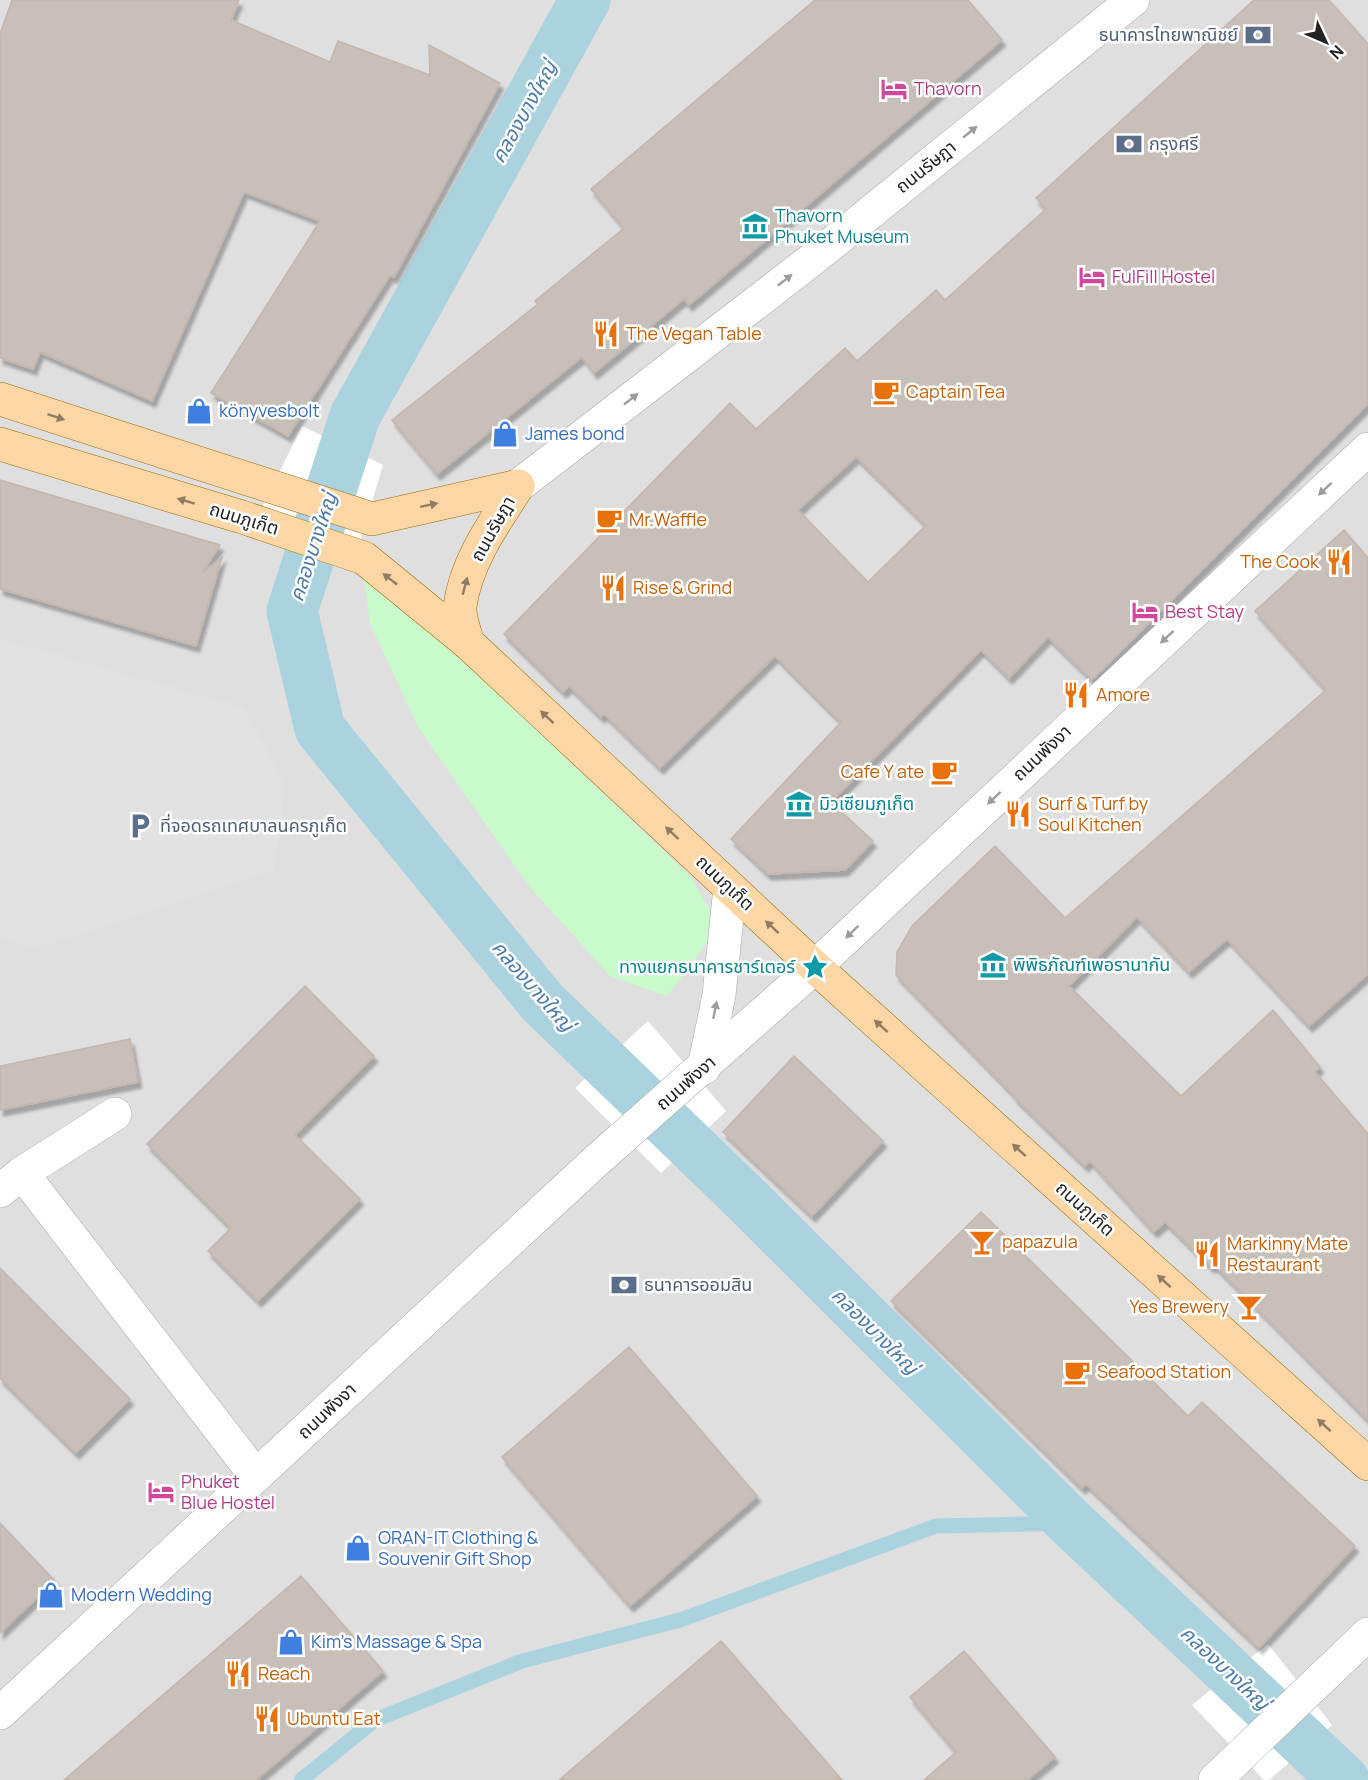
<svg xmlns="http://www.w3.org/2000/svg" width="1368" height="1780" font-family="Manrope,'Noto Sans Thai',sans-serif">
<defs>
<filter id="shadow"><feDropShadow dx="3.5" dy="6" stdDeviation="1.5" flood-color="#0004"/></filter>
</defs>
<rect width="100%" height="100%" fill="#f2efe9"/>
<rect fill="#e0dfdf" x="0" y="0" width="1368" height="1780"/>
<path fill="#c8facc" d="M362,565l328,311 21,36v26l-44,58 -57,-20 -82,-91 -110,-158 -48,-104z"/>
<path fill="#e2e2e2" d="M0,638l243,69 42,75 -11,88 -236,78 -38,-10z"/>
<g fill="#fff">
<path d="M302,426l81,39 -29,97 -104,-30z"/>
<path d="M648,1021l78,90 -65,62 -86,-85z"/>
<path d="M1268,1644l64,81 -63,55h-5l-72,-75z"/>
</g>
<g fill="none" stroke-linecap="round" stroke-linejoin="round">
<path stroke="#aad3df" stroke-width="15" d="M301,1780l74,-60 147,-59 158,-41 256,-94 135,-3"/>
<path stroke="#aad3df" stroke-width="51" d="M585,0l-230,416 -63,195 28,118 222,273 203,196 326,325 273,257"/>
</g>
<g fill="#c7bfb8" stroke="#c4b6ab" stroke-width="1.5" fill-rule="evenodd" filter="url(#shadow)">
<path d="M12,0h227l-8,20 99,42 8,-21 92,34 -1,-30 71,38 -106,194 -4,-2 -102,161 -77,-43 109,-172 -76,-29 -92,209 -112,-49 -7,17 -33,-11v-324z"/>
<path d="M815,0h153l34,40 -313,265 -5,-6 -90,74 -12,-16 -145,117 -45,-54 146,-116 -3,-3 89,-73 -33,-39z"/>
<path d="M1254,0h75l39,44v360l-276,276 -44,-43 -39,41 -28,-28 -150,152 42,39 -28,29 -77,4 -37,-35 110,-117 -66,-66 -115,112 -56,-54 -3,3 -32,-31 -6,6 -59,-58 226,-231 26,26 89,-81 12,13 79,-71 9,10 101,-91 -10,-11zM856,457l70,68 -58,57 -70,-72z"/>
<path d="M0,480l220,65 -18,28 20,-16 -26,89 -196,-57z"/>
<path d="M1344,530l24,28v416l-59,52 -82,-87 -38,33 -52,-55 -68,69 112,110 92,-86 47,57 -5,5 53,62v286l-154,-155 -3,2 -46,-45 -11,10 -64,-71 -5,5 -71,-69 1,-1 -119,-121 1,-23 15,-26 83,-80 70,72 261,-228 -71,-79z"/>
<path d="M305,986l69,70 -79,79 65,64 -102,102 -50,-50 23,-23 -84,-84z"/>
<path d="M130,1039l8,43 -138,28v-44z"/>
<path d="M794,1056l89,85 -71,75 -89,-84z"/>
<path d="M981,1212l207,204 14,-14 153,144 -96,102 -173,-164 -4,4 -191,-187z"/>
<path d="M0,1268l130,131 -54,54 -76,-75z"/>
<path d="M629,1347l128,149 -127,110 -128,-149z"/>
<path d="M0,1523l55,58 -55,52z"/>
<path d="M301,1576l82,95 -127,109h-192z"/>
<path d="M721,1641l121,139h-283z"/>
<path d="M964,1651l91,106 -28,23h-103l32,-28 -46,-55z"/>
</g>
<g fill="none" stroke-linecap="round" stroke-linejoin="round">
<g stroke="#a9a9a9" stroke-width="34">
<g id="minor">
<path d="M518,486l296,-228 319,-258"/>
<path d="M704,1068l15,-73 11,-107"/>
<path d="M22,1173l234,303"/>
<path d="M0,1191l22,-18 93,-59"/>
<path d="M0,1713l596,-552 219,-194 553,-518"/>
<path d="M1215,1780l153,-146"/>
</g>
</g>
<g stroke="#a06b00" stroke-width="34">
<g id="major">
<path d="M0,399l372,120 146,-33"/>
<path d="M0,444l242,73 122,41 104,85 347,324 553,497"/>
<path d="M468,643c-3,-11 -9,-26 -8,-37 6,-44 34,-83 58,-120"/>
</g>
</g>
<use href="#minor" stroke="#fff" stroke-width="33"/>
<use href="#major" stroke="#fcd6a4" stroke-width="33"/>
</g>
<defs><path id="oneway-solid" d="M-6-.8H1V-3.2L6.5 0L1 3.2V.8H-6Z" transform="scale(1.5)"/></defs>
<g fill="#9c9c9c">
<use href="#oneway-solid" transform="translate(970 132) rotate(-39)"/>
<use href="#oneway-solid" transform="translate(785 280) rotate(-38)"/>
<use href="#oneway-solid" transform="translate(631 399) rotate(-38)"/>
<use href="#oneway-solid" transform="translate(1325 489) rotate(137)"/>
<use href="#oneway-solid" transform="translate(1167 637) rotate(137)"/>
<use href="#oneway-solid" transform="translate(994 798) rotate(137)"/>
<use href="#oneway-solid" transform="translate(852 932) rotate(136)"/>
<use href="#oneway-solid" transform="translate(715 1010) rotate(-79)"/>
</g>
<g fill="#8f7c63">
<use href="#oneway-solid" transform="translate(56 417) rotate(18)"/>
<use href="#oneway-solid" transform="translate(186 501) rotate(-163)"/>
<use href="#oneway-solid" transform="translate(429 505) rotate(-12)"/>
<use href="#oneway-solid" transform="translate(390 579) rotate(-142)"/>
<use href="#oneway-solid" transform="translate(465 586) rotate(-75)"/>
<use href="#oneway-solid" transform="translate(547 717) rotate(-137)"/>
<use href="#oneway-solid" transform="translate(672 833) rotate(-137)"/>
<use href="#oneway-solid" transform="translate(772 927) rotate(-137)"/>
<use href="#oneway-solid" transform="translate(881 1026) rotate(-138)"/>
<use href="#oneway-solid" transform="translate(1019 1150) rotate(-138)"/>
<use href="#oneway-solid" transform="translate(1164 1281) rotate(-138)"/>
<use href="#oneway-solid" transform="translate(1324 1425) rotate(-138)"/>
</g>
<defs>
<g id="bank-bare" transform="scale(2.07)"><path d="M-6-4H6V4H-6ZM0-2.3a2.3 2.3 0 1 0 0 4.6a2.3 2.3 0 1 0 0-4.6Z" fill="#5c6f8a" stroke="#fff" stroke-width="2.5" paint-order="stroke"/></g>
<g id="hotel-bare" transform="scale(2.07)"><path d="M-6-4.5h1.5V1H6V5H4.5V3h-9V5H-6ZM-4 0a1.8 1.8 0 1 1 3.6 0ZM.5 0V-2.5h3Q6-2.5 6 0Z" fill="#d1479c" stroke="#fff" stroke-width="2.5" paint-order="stroke"/></g>
<g id="museum-bare" transform="scale(2.07)"><path d="M0-6L6-3V-2H-6V-3ZM-5-1h2V3h-2ZM-1-1h2V3h-2ZM3-1h2V3H3ZM-6 4H6V6H-6Z" fill="#0f9aa8" stroke="#fff" stroke-width="2.5" paint-order="stroke"/></g>
<g id="restaurant-bare" transform="scale(2.07)"><path d="M-5-6h1v4h1v-4h1v4h1v-4h1v5L-1.5 .5V6h-2V.5L-5-1ZM5-6V6H3V1.5H1.5Q1.5-4 5-6Z" fill="#e8710a" stroke="#fff" stroke-width="2.5" paint-order="stroke"/></g>
<g id="cafe-bare" transform="scale(2.07)"><path d="M-5.5-4.5H6V0H3Q3 3.5 0 3.5H-2.5Q-5.5 3.5-5.5 0ZM3-3.2v2h1.7v-2ZM-6 4.5H4V6H-6Z" fill="#e8710a" stroke="#fff" stroke-width="2.5" paint-order="stroke"/></g>
<g id="shop-bare" transform="scale(2.07)"><path d="M-5-2.5h2.3a2.7 3.5 0 0 1 5.4 0H5L5.5 6h-11ZM-1.5-2.5h3a1.5 2.3 0 0 0-3 0Z" fill="#3f7fe0" stroke="#fff" stroke-width="2.5" paint-order="stroke"/></g>
<g id="parking-bare" transform="scale(2.07)"><path d="M-3.5-5.5H1a3.5 3.5 0 0 1 0 7H-1V5.5H-3.5ZM-1-3.4V-.6H.8a1.4 1.4 0 0 0 0-2.8Z" fill="#5c6f8a" stroke="#fff" stroke-width="2.5" paint-order="stroke"/></g>
<g id="sight-bare" transform="scale(2.07)"><path d="M0-6L1.8-2.2L6-1.7L2.9 1.2L3.7 5.4L0 3.3L-3.7 5.4L-2.9 1.2L-6-1.7L-1.8-2.2Z" fill="#0f9aa8" stroke="#fff" stroke-width="2.5" paint-order="stroke"/></g>
<g id="bar-bare" transform="scale(2.07)"><path d="M-6-5H6L.8 .8V4.5H3.5V6h-7V4.5H-.8V.8Z" fill="#e8710a" stroke="#fff" stroke-width="2.5" paint-order="stroke"/></g>
</defs>
<g fill-rule="evenodd">
<use href="#bank-bare" x="1258" y="35"/>
<use href="#hotel-bare" x="894" y="89"/>
<use href="#bank-bare" x="1129" y="144"/>
<use href="#museum-bare" x="755" y="226"/>
<use href="#hotel-bare" x="1092" y="277"/>
<use href="#restaurant-bare" x="606" y="334"/>
<use href="#cafe-bare" x="886" y="392"/>
<use href="#shop-bare" x="199" y="411"/>
<use href="#shop-bare" x="505" y="434"/>
<use href="#cafe-bare" x="609" y="520"/>
<use href="#restaurant-bare" x="1339" y="562"/>
<use href="#restaurant-bare" x="613" y="588"/>
<use href="#hotel-bare" x="1145" y="612"/>
<use href="#restaurant-bare" x="1076" y="695"/>
<use href="#cafe-bare" x="944" y="772"/>
<use href="#museum-bare" x="799" y="804"/>
<use href="#restaurant-bare" x="1018" y="814"/>
<use href="#parking-bare" x="140" y="826"/>
<use href="#museum-bare" x="993" y="965"/>
<use href="#sight-bare" x="815" y="967"/>
<use href="#bar-bare" x="982" y="1242"/>
<use href="#restaurant-bare" x="1207" y="1254"/>
<use href="#bank-bare" x="624" y="1285"/>
<use href="#bar-bare" x="1249" y="1307"/>
<use href="#cafe-bare" x="1077" y="1372"/>
<use href="#hotel-bare" x="161" y="1492"/>
<use href="#shop-bare" x="358" y="1548"/>
<use href="#shop-bare" x="51" y="1595"/>
<use href="#shop-bare" x="291" y="1642"/>
<use href="#restaurant-bare" x="238" y="1674"/>
<use href="#restaurant-bare" x="267" y="1719"/>
</g>
<g text-anchor="middle" stroke-width="5" stroke-linejoin="round" paint-order="stroke">
<g font-size="18" fill="#4e5e75" stroke="#fff" text-anchor="start">
<text x="1238" y="41" text-anchor="end">ธนาคารไทยพาณิชย์</text>
<text x="1149" y="150">กรุงศรี</text>
<text x="160" y="832">ที่จอดรถเทศบาลนครภูเก็ต</text>
<text x="644" y="1291">ธนาคารออมสิน</text>
</g>
<g font-size="18" fill="#b23c85" stroke="#fff" text-anchor="start">
<text x="914" y="95">Thavorn</text>
<text x="1112" y="283">FulFill Hostel</text>
<text x="1165" y="618">Best Stay</text>
<text x="181" y="1488">Phuket<tspan x="181" dy="21">Blue Hostel</tspan></text>
</g>
<g font-size="18" fill="#222" stroke="#fff">
<text transform="translate(926 167) rotate(-39)" y="6">ถนนรัษฎา</text>
<text transform="translate(244 519) rotate(17)" y="6">ถนนภูเก็ต</text>
<text transform="translate(493 529) rotate(-61)" y="6">ถนนรัษฎา</text>
<text transform="translate(1042 753) rotate(-43)" y="6">ถนนพังงา</text>
<text transform="translate(725 883) rotate(43)" y="6">ถนนภูเก็ต</text>
<text transform="translate(686 1083) rotate(-41)" y="6">ถนนพังงา</text>
<text transform="translate(1085 1209) rotate(42)" y="6">ถนนภูเก็ต</text>
<text transform="translate(327 1411) rotate(-43)" y="6">ถนนพังงา</text>
</g>
<g font-size="18" fill="#0d838f" stroke="#fff" text-anchor="start">
<text x="775" y="222">Thavorn<tspan x="775" dy="21">Phuket Museum</tspan></text>
<text x="819" y="810">มิวเซียมภูเก็ต</text>
<text x="1013" y="971">พิพิธภัณฑ์เพอรานากัน</text>
<text x="795" y="973" text-anchor="end">ทางแยกธนาคารชาร์เตอร์</text>
</g>
<g font-size="18" fill="#c56008" stroke="#fff" text-anchor="start">
<text x="626" y="340">The Vegan Table</text>
<text x="906" y="398">Captain Tea</text>
<text x="629" y="526">Mr.Waffle</text>
<text x="1319" y="568" text-anchor="end">The Cook</text>
<text x="633" y="594">Rise &amp; Grind</text>
<text x="1096" y="701">Amore</text>
<text x="924" y="778" text-anchor="end">Cafe Y ate</text>
<text x="1038" y="810">Surf &amp; Turf by<tspan x="1038" dy="21">Soul Kitchen</tspan></text>
<text x="1002" y="1248">papazula</text>
<text x="1227" y="1250">Markinny Mate<tspan x="1227" dy="21">Restaurant</tspan></text>
<text x="1229" y="1313" text-anchor="end">Yes Brewery</text>
<text x="1097" y="1378">Seafood Station</text>
<text x="258" y="1680">Reach</text>
<text x="287" y="1725">Ubuntu Eat</text>
</g>
<g font-size="18" fill="#366cbe" stroke="#fff" text-anchor="start">
<text x="219" y="417">könyvesbolt</text>
<text x="525" y="440">James bond</text>
<text x="378" y="1544">ORAN-IT Clothing &amp;<tspan x="378" dy="21">Souvenir Gift Shop</tspan></text>
<text x="71" y="1601">Modern Wedding</text>
<text x="311" y="1648">Kim's Massage &amp; Spa</text>
</g>
<g font-size="20" font-style="italic" fill="#4a7aab" stroke="#fff">
<text transform="translate(524 112) rotate(-61)" y="7">คลองบางใหญ่</text>
<text transform="translate(313 547) rotate(-72)" y="7">คลองบางใหญ่</text>
<text transform="translate(533 986) rotate(49)" y="7">คลองบางใหญ่</text>
<text transform="translate(875 1331) rotate(45)" y="7">คลองบางใหญ่</text>
<text transform="translate(1225 1668) rotate(43)" y="7">คลองบางใหญ่</text>
</g>
</g>
<g transform="translate(1326 42) rotate(134)" stroke="#ffffff" stroke-width="4.5" paint-order="stroke">
<path d="M0-4.5L10 22L0 15L-10 22Z" fill="#222222"/>
<text y="-9" font-size="16" font-weight="bold" text-anchor="middle" fill="#222222">N</text>
</g>
</svg>
